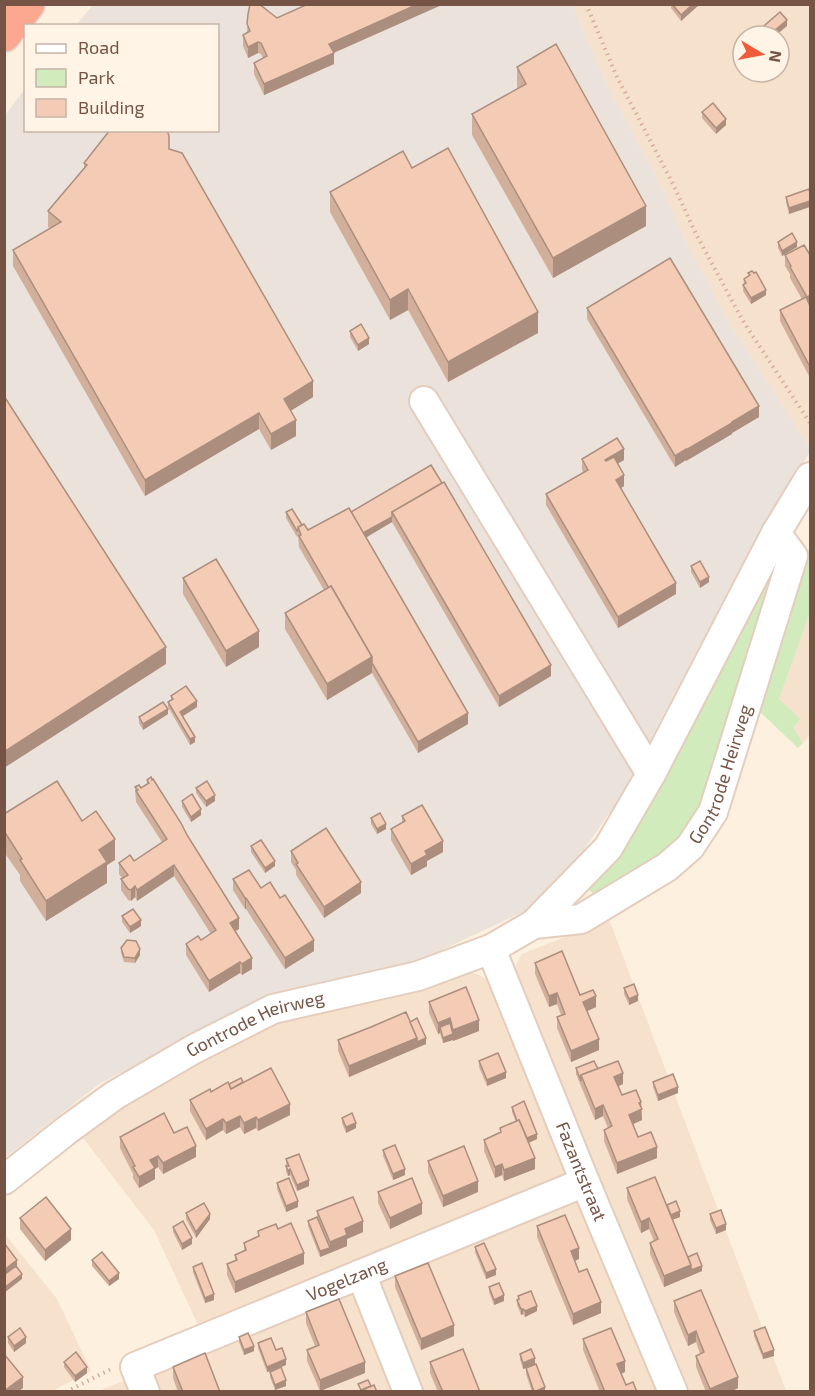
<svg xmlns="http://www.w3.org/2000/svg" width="815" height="1396" font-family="'Exo 2',sans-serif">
<rect width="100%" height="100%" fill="#fdf0de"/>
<g fill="#f5e1cc" fill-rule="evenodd">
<path d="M573,5h237v442l-78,-120 -47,-88 -22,-50 -57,-107zM743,36h36v36h-36z"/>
<path d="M810,613v122l-7,8 -11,-15 -13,-29z"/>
<path d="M609,919l177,472h-96l-178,-419 10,-18z"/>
<path d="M461,971l16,3 16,9 74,188 -1,6 -216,91 -152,57 -44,-95 -74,-96 88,-56 92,-49 98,-33z"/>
<path d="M577,1201l80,190 -561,1z"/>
<path d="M4,1233l53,66 34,72 -39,20h-47z"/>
</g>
<path fill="#ebe2db" d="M93,5h480l33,77 57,107 22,50 47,88 78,120v5l-50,79 -141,268 -36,52 -56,59 -119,56 -141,32 -168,86 -94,74v-1043l20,-26 1,41h192v-104l-142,-1z"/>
<g fill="#d2ebbd">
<path d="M810,545v68l-31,86 21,20 -7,9 10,15 -5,5 -41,-39z"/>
<path d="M766,577l9,5 -72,228 -21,30 -85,58 -8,-8 47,-67z"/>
</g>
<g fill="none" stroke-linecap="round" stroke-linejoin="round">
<g stroke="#e4cdbd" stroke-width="32">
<g id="minor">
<path d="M424,401l227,373"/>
<path id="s1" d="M534,924l47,-5 86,-52 23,-20 23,-35 80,-256 -17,-23"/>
<path id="s2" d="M491,949l94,233 88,210"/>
<path id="s3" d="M4,1180l63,-50 48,-35 79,-46 79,-40 145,-33 73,-27 43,-25 74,-76 43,-74 125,-241 34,-56"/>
<path d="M361,1274l47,118"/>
<path id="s4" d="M145,1392l-10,-25 450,-185"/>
</g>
</g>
<g stroke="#dbd3cf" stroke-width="36">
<path id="highway" d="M4,35l24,-31"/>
</g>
<g stroke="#d9ae98" stroke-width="4" stroke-dasharray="1.5 4.5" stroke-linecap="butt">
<path d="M586,4l31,73 56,107 23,50 47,87 67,102"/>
<path d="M66,1392l45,-23"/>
</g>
<use href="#minor" stroke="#fff" stroke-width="28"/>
<use href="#highway" stroke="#fca891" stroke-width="33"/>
</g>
<g fill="#d2af9b">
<path d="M671,4h29l-19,17 -10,-13z"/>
<path d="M248,14l29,4 57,35v11l-70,31 -10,-21v-11l9,-5 -2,-4 -3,-1 -10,5 -5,-12v-11l4,-2z"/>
<path d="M517,67l129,159 -93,52 -81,-143v-21l46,-25 -1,-2z"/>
<path d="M702,112l24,13 -10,9 -14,-16z"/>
<path d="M169,150l144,247 -23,14 6,25 -25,14 -12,-21 -114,67 -132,-230v-16l37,-22 -2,-1v-16l36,-43v-5z"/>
<path d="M412,168l126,165 -90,49 -40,-72 -18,10 -60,-108v-20z"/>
<path d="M809,189l-20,25 -3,-12v-5z"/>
<path d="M778,242l19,5 -15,9 -4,-8z"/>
<path d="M785,255h25l-1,121 -29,-55v-11l22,-11 -12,-21v-4l-5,-8z"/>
<path d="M748,273l18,22 -15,9 -8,-13 1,-12 4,-3z"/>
<path d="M587,308l172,109 -27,16v1l-46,27v-1l-11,7 -88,-148z"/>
<path d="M350,331l19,13 -11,7 -8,-14z"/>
<path d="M582,459l42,1 -6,3 6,23 -3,2 55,106 -58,34 -72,-123v-11l37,-22 -1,-2z"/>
<path d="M431,465l120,211 -52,31 -107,-185 -26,15 102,187 -50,29 -46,-80 -45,27 -42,-71v-16l39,-23 -25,-43 -1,-11 -1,1 -11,-19v-6l22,18 43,-18z"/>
<path d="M691,566l18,16 -9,6 -9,-16z"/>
<path d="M183,578l76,69 -33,20 -43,-73z"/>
<path d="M171,696l26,11 -15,9 13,26 -5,3 -22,-38v-5l3,-2z"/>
<path d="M168,714l-25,16 -4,-7v-6z"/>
<path d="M147,780l40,55 52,94 -4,2 17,38 -10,6 -2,-2 -31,19 -23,-37v-11l15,-4 10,-6 -37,-58 -37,25 -2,-4 -4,4 -3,-1 -7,-10v-11l1,-1 -3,-4v-11l15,-2 28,-19 -26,-40 -1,-15 6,1 6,-4z"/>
<path d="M196,788l19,13 -9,6 -10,-14z"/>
<path d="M182,801l19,14 -10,7 -9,-15z"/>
<path d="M4,814l78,7 33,39 -8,5v18l-61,38 -26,-40v-6l-16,-23z"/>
<path d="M402,816l41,36 -16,9v5l-16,9 -20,-35v-11l11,-6z"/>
<path d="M371,818l15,11 -9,5 -6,-10z"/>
<path d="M251,846l24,20 -10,7 -14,-21z"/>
<path d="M291,851l70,42 -37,25 -28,-43v-5l-5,-8z"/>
<path d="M233,879l81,72 -29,18 -39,-60h-1l-12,-19z"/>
<path d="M122,916l19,10 -11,7 -8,-11z"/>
<path d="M121,948l19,7 -5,8 -11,-1 -3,-9z"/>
<path d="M535,963l61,44 -9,4 12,39 -28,12 -14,-34v-11l4,-2 -4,-11 -8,3 -14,-33z"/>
<path d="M624,988l14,13 -9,4 -5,-11z"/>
<path d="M429,1002l50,29 -26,10v-1l-10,3 -3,-10 -2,1 -9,-21z"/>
<path d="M410,1021l16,23 -77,33 -11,-26v-11z"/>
<path d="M479,1061l27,17 -19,8 -8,-19z"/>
<path d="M576,1068l22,1 25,15 -5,2 4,9 19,13 1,12 -9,4 5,13 19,21 -40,16 -13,-33v-11l4,-2 -5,-12 -8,4 -19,-46z"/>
<path d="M243,1082l47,33 -32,16 -2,-3 -12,6 -4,-7 -14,7 -3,-4 -17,10 -16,-29v-11l39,-16z"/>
<path d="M653,1082l25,11 -20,8 -5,-14z"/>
<path d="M512,1107l25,32 -8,4 6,26 -31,12 -2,-6 -7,3 -11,-27v-11l16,-8v-4l16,-6 -4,-10z"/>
<path d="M342,1118l14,10 -10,5 -4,-10z"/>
<path d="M174,1133l22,24 -33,17 -5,-7 -3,2v10l-16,9 -6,-10v-4l-13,-26v-11z"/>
<path d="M383,1150l22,25 -12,5 -10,-24z"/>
<path d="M286,1159l23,27 -12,5 -7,-16 -2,1 -2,-4z"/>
<path d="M428,1161l50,31 -35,15 -15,-35z"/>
<path d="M277,1183l21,24 -12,5 -9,-23z"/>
<path d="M627,1188l40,17 13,12 -7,2 15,38 14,14 -38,16 -14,-33v-11l4,-2 -5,-12 -8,4 -14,-34z"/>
<path d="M378,1192l44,22 -32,15 -12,-26z"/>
<path d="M317,1211l46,21 -16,7v7l-27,11 -12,-31v-5l9,-4z"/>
<path d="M186,1213l24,6 -14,19 -10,-19z"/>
<path d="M710,1214l16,16 -10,4 -6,-14z"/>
<path d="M20,1218l51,22 -26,21 -25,-32z"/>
<path d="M537,1226l42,33 -4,2 4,11 22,41 -28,12 -36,-88z"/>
<path d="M173,1227l19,17 -10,6 -9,-18z"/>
<path d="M278,1229l26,35 -69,29 -8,-18v-11l8,-3v-6l9,-4v-8l14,-6v-6z"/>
<path d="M475,1247l21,28 -10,4 -11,-27z"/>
<path d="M92,1260l27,19 -10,7 -17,-20z"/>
<path d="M193,1267l21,33 -9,3 -12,-31z"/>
<path d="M395,1276l59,60 -33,14 -26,-63z"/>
<path d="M489,1287l15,14 -10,4 -5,-13z"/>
<path d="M518,1296l19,15 -12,6 -2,-3 -2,1 -4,-10v-5l1,-1z"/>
<path d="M674,1301l64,87 -8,4h-24l-10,-25v-11l4,-2 -4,-12 -8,4 -14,-34z"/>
<path d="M306,1312l59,61 -45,18 -13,-30v-11l8,-4 -9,-23z"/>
<path d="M754,1331l20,25 -11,3 -9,-23z"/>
<path d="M8,1337l18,6 -12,9 -6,-9z"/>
<path d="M239,1337l15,14 -10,4 -5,-13z"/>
<path d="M583,1339l42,33 -4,2 5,11 11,7h-37l-17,-42z"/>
<path d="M258,1343l18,7 10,15 -5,2 5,19 -11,4 -5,-13v-5l8,-4 -11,4 -9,-24z"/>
<path d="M520,1354l15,10 -12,5 -3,-10z"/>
<path d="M64,1362l23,11 -12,9 -11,-15z"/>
<path d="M430,1362l50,30h-42l-8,-19z"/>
<path d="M173,1367l47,25h-42l-5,-14z"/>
<path d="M526,1368l19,24h-13l-6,-18z"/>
</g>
<g fill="#ab8e7e">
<path d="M418,4h26l-115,51v-11z"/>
<path d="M693,4h7l-19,17v-6z"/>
<path d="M787,20v6l-12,10h-7z"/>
<path d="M258,42v11l-10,5v-11z"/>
<path d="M334,53v11l-70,31v-11z"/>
<path d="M726,119v6l-10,9v-6z"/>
<path d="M810,201v6l-21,7v-6z"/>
<path d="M646,206v20l-93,52v-20z"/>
<path d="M797,242v5l-15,9v-5z"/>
<path d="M408,289v21l-18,10v-20z"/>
<path d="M766,290v5l-15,9v-6z"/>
<path d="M810,295v11l-3,2v-11z"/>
<path d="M538,312v21l-90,49v-20z"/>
<path d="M369,338v6l-11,7v-6z"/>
<path d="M810,364v11l-1,1v-11z"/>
<path d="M313,381v16l-29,18v-16z"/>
<path d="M759,406v11l-27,16v1l-46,27v-11z"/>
<path d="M259,413v16l-114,67v-16z"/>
<path d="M296,420v16l-25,14v-16z"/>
<path d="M624,449v11l-19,11v-11z"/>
<path d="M686,449v11l-11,7v-11z"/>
<path d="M624,475v11l-8,5v-11z"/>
<path d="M392,517v5l-30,18v-6z"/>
<path d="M709,577v5l-9,6v-6z"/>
<path d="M676,583v11l-58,34v-11z"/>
<path d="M259,631v16l-33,20v-16z"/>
<path d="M166,647v17l-162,104v-16z"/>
<path d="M372,657v16l-45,27v-16z"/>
<path d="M551,665v11l-52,31v-11z"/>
<path d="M197,701v6l-17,11v-6z"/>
<path d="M168,709v5l-25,16v-6z"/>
<path d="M468,713v11l-50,29v-11z"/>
<path d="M195,737v5l-5,3v-6z"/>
<path d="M215,795v6l-9,6v-6z"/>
<path d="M201,809v6l-10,7v-5z"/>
<path d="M386,824v5l-9,5v-5z"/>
<path d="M115,839v21l-8,5v18l-61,38v-20l53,-51z"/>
<path d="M443,841v11l-16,9v5l-16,9v-11l14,-13z"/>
<path d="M275,861v5l-10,7v-5z"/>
<path d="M174,865v11l-37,25v-11z"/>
<path d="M361,882v11l-37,25v-11z"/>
<path d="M135,886v11l-4,4v-11z"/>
<rect x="245" y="898" width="1" height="11"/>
<path d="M239,918v11l-9,5v-11z"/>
<path d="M141,920v6l-11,7v-6z"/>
<path d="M314,940v11l-29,18v-11z"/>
<path d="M140,949v6l-5,8v-5z"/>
<path d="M252,958v11l-10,6v-11z"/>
<path d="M240,962v11l-31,19v-11z"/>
<path d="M557,993v11l-8,3v-11z"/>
<path d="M638,995v6l-9,4v-6z"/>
<path d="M596,996v11l-13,6v-11z"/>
<path d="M450,1018v11l-10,-2v6l-2,1v-11z"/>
<path d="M479,1020v11l-26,10v-11z"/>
<path d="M453,1034v6l-10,3v-5z"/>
<path d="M417,1038h9v6l-77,33v-11z"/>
<path d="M599,1039v11l-28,12v-11z"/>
<path d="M506,1072v6l-19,8v-6z"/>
<path d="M623,1073v11l-9,4v-11z"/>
<path d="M678,1087v6l-20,8v-6z"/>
<path d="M641,1102l1,18 -13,6v-11l10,-12z"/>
<path d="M290,1104v11l-32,16v-11z"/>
<path d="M603,1105v11l-8,4v-11z"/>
<path d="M240,1116v11l-14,7v-11z"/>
<path d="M256,1117v11l-12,6v-11z"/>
<path d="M223,1119v11l-17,10v-11z"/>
<path d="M356,1123v5l-10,5v-6z"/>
<path d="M537,1134v5l-12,5v-5z"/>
<path d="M196,1146v11l-33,17v-11z"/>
<path d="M657,1147v11l-40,16v-11z"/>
<path d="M158,1156v11l-3,2v10l-16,9v-11l11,-17z"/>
<path d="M535,1158v11l-31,12v-11z"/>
<path d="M502,1164v11l-7,3v-11z"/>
<path d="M290,1169v6l-2,1v-5z"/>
<path d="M405,1169v6l-12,5v-6z"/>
<path d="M309,1180v6l-12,5v-6z"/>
<path d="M478,1181v11l-35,15v-11z"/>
<path d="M298,1201v6l-12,5v-6z"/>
<path d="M422,1203v11l-32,15v-11z"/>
<path d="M680,1211v6l-11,4v-6z"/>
<path d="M210,1214v5l-14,19v-6z"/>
<path d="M649,1218v11l-8,4v-11z"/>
<path d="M363,1221v11l-16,7v7l-27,11v-6l10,-3v-6l15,-13z"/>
<path d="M726,1224v6l-10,4v-6z"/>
<path d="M71,1229v11l-26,21v-11z"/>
<path d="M192,1238v6l-10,6v-6z"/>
<path d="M579,1248v11l-8,3v-11z"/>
<path d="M304,1253v11l-69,29v-11z"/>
<path d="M17,1260v11l-13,10v-11z"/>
<path d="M691,1265l11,1v5l-38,16v-11z"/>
<path d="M496,1269v6l-10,4v-6z"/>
<path d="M119,1273v6l-10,7v-5z"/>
<path d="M22,1274v5l-18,14v-5z"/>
<path d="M214,1294v6l-9,3v-5z"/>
<path d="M504,1295v6l-10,4v-5z"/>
<path d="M601,1302v11l-28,12v-11z"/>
<path d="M537,1306v5l-12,6v-6z"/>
<path d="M521,1309h2v5l-2,1z"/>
<path d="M454,1325v11l-33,14v-11z"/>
<path d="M696,1331v11l-8,4v-11z"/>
<path d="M26,1337v6l-12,9v-6z"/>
<path d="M254,1346v5l-10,4v-5z"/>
<path d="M774,1350v6l-11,3v-5z"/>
<path d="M535,1358v6l-12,5v-6z"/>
<path d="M286,1359v6l-19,7v-5z"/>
<path d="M625,1361v11l-8,3v-11z"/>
<path d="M365,1362v11l-45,18v-11z"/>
<path d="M87,1367v6l-12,9v-6z"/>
<path d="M23,1377v11l-5,4 -14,-1z"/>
<path d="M738,1377v11l-8,4h-20v-3z"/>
<path d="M286,1380v6l-11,4v-5z"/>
<path d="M545,1387v5h-10z"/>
</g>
<g fill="#f4cbb4" stroke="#ab8e7e" stroke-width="1.5">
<path d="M250,4h9l18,14 31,-14h110l-89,40 5,9 -70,31 -10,-21 13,-7 -6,-13 -3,-1 -10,5 -5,-12 7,-4 -3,-7 1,-10z"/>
<path d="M672,4h21l-12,11z"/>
<path d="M780,12l7,8 -19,16h-16z"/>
<path d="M556,44l90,162 -93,52 -81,-144 54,-30 -9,-17z"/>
<path d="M713,103l13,16 -10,9 -14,-16z"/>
<path d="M110,130h57l2,6v13l13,4 131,228 -29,18 12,21 -25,14 -12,-21 -114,67 -132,-230 48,-28 -13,-11 39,-46 -3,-2z"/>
<path d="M448,148l90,164 -90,50 -40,-73 -18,11 -60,-108 73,-41 9,17z"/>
<path d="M809,189l1,4v8l-21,7 -3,-11z"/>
<path d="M792,233l5,9 -15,9 -4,-9z"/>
<path d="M804,245l6,10v40l-3,2 -17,-30 1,-1 -6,-11z"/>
<path d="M670,258l89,148 -27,16v1l-46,27v-1l-11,7 -88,-148z"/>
<path d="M752,271l2,2 2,-1 10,18 -15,8 -8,-13 3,-2 -2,-4 6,-4 -2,-2z"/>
<path d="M806,297l4,9v58l-1,1 -29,-55z"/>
<path d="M361,324l8,14 -11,7 -8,-14z"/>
<path d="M4,396l162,251 -162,105z"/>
<path d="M617,438l7,11 -19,11 1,1 8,-4 10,18 -8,5 60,103 -58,34 -72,-123 42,-24 -6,-11z"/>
<path d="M431,465l11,18 -50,29v5l-29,16 -12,-21z"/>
<path d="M444,482l107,183 -52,31 -107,-184z"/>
<path d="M349,508l119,205 -50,29 -46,-79v-6l-41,-71 -2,2 -30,-52 2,-1 -3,-8 6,-3 4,6z"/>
<path d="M292,509l10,16 -4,2v3l-1,1 -11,-19z"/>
<path d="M216,559l43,72 -33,20 -43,-73z"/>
<path d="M700,561l9,16 -9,5 -9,-16z"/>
<path d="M331,586l41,71 -45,27 -42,-71z"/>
<path d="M186,686l11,15 -17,11 15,25 -5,2 -22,-37 5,-3 -2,-3z"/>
<path d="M163,702l5,7 -25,15 -4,-7z"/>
<path d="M151,777l1,3 1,-1 28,44 6,12 52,83 -9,5 22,35 -10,6 -2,-2 -31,19 -23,-37 12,-8 3,4 15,-10 -42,-65 -37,25 -2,-4 -4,4 -3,-1 -7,-10 7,-4 -9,-12 11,-8 4,6 33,-22 -31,-48 2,-1 -3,-3 4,-2 2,3 8,-5 -2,-3z"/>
<path d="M57,781l25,40 14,-10 19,28 -16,11 8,12 -61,39 -26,-41 2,-1 -18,-28v-17z"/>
<path d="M207,781l8,14 -9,6 -10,-13z"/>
<path d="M192,794l9,15 -10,8 -9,-16z"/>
<path d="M422,805l21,36 -18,10 2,4 -16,9 -20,-35 14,-8 -3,-5z"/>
<path d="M380,813l6,11 -9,5 -6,-11z"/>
<path d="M326,828l35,54 -37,25 -28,-43 2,-1 -7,-12z"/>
<path d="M261,840l14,21 -10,7 -14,-22z"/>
<path d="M249,870l12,18 9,-6 10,16 5,-3 29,45 -29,18 -39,-60h-1l-12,-19z"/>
<path d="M133,909l8,11 -11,7 -8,-11z"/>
<path d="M127,940l9,1 4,8 -5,9 -11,-1 -3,-9z"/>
<path d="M562,951l18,44 13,-5 3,6 -13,6 16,37 -28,12 -14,-34 8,-3 -8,-21 -8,3 -14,-33z"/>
<path d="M634,984l4,11 -9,4 -5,-11z"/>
<path d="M466,987l13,33 -26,10 -3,-12 -12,5 -9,-21z"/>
<path d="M406,1012l11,26 -68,28 -11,-26 33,-13z"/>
<path d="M417,1018l9,20 -9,4v-4l-7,-16z"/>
<path d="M450,1023l3,11 -10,4 -3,-11z"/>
<path d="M498,1053l8,19 -19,8 -8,-19z"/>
<path d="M594,1061l4,8 -17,6v6l-5,-13z"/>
<path d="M618,1061l5,12 -9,4 8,18 14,-5 5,12 -2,1 3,6 -13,6 9,22 13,-5 6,15 -40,16 -13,-33 8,-4 -9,-21 -8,4 -14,-34z"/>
<path d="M271,1068l19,36 -32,16 -2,-3 -12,6 -4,-7 -14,7 -3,-4 -17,10 -16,-29 20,-11 1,3 17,-10 3,7z"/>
<path d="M673,1074l5,13 -20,8 -5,-13z"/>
<path d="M241,1078l2,4 -12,7 -2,-5z"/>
<path d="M524,1101l13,33 -10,4 -8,-18 -2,1 -5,-14z"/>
<path d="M164,1113l10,20 13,-6 9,19 -33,17 -5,-7 -8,4 5,8 -16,9 -6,-10 2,-1 -15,-29z"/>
<path d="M352,1113l4,10 -10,4 -4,-9z"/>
<path d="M519,1120l16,38 -31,12 -2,-6 -7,3 -11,-27 17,-8 -1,-4z"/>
<path d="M395,1145l10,24 -12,5 -10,-24z"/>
<path d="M464,1146l14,35 -35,15 -15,-35z"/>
<path d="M299,1154l10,26 -12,5 -7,-16 -2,2 -2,-5h3l-3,-7z"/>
<path d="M655,1177l36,88 -27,11 -14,-33 8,-4 -9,-21 -8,4 -14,-34z"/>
<path d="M289,1178l9,23 -12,5 -9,-23z"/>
<path d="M412,1178l10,25 -32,15 -12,-26z"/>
<path d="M46,1197l25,32 -26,21 -25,-32z"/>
<path d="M353,1197l10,24 -18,8 2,6 -17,7 -13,-31z"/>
<path d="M676,1201l4,10 -9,4 -4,-10z"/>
<path d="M204,1203l6,11 -14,18 -10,-19z"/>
<path d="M721,1210l5,14 -10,4 -6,-14z"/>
<path d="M565,1215l14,33 -8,3 8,21 8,-3 14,33 -28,12 -36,-88z"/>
<path d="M317,1217l13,31 -10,3 -12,-30z"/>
<path d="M183,1221l9,17 -10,6 -9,-17z"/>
<path d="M291,1223l13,30 -69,29 -8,-18 10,-4 -2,-5 11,-5 -2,-7 15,-7 -1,-5 18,-7 2,5z"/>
<path d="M4,1243l13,17 -13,10z"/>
<path d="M484,1243l12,26 -10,4 -11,-26z"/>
<path d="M102,1252l17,21 -10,8 -17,-21z"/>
<path d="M697,1253l5,13 -11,4v-5l-3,-8z"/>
<path d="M202,1263l12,31 -9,4 -12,-31z"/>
<path d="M428,1263l26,62 -33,14 -26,-63z"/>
<path d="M16,1266l6,8 -18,14v-13z"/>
<path d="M499,1283l5,12 -10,5 -5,-13z"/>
<path d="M701,1290l37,87 -28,12 -14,-33 8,-4 -4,-10 -4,-11 -8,4 -14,-34z"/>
<path d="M531,1291l6,15 -12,5 -2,-2h-2l-4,-9 2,-1 -1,-3z"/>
<path d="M339,1299l26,63 -45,18 -13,-30 12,-5 -13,-33z"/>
<path d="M765,1327l9,23 -11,4 -9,-23z"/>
<path d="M20,1328l6,9 -12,9 -6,-9z"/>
<path d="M611,1328l14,33 -8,3 9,21 7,-3 4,10h-32l-22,-53z"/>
<path d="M248,1333l6,13 -10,4 -5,-13z"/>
<path d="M271,1338l5,12 6,-2 4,11 -19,8 -9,-24z"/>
<path d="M463,1349l17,43h-37l-13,-30z"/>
<path d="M531,1349l4,9 -12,5 -3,-9z"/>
<path d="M76,1352l11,15 -12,9 -11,-14z"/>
<path d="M205,1353l15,39h-37l-10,-25z"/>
<path d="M4,1354l19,23 -19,14z"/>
<path d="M536,1364l9,23 -11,5 -8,-24z"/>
<path d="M281,1367l5,13 -11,5 -5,-13z"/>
<path d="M368,1380l3,6 -10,4 -3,-6z"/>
<path d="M374,1385l3,7h-19z"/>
</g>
<g text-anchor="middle" stroke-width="4.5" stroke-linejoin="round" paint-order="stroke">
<g font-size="18" fill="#755445" stroke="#fff4e6">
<text dy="6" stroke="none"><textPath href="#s1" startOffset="258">Gontrode Heirweg</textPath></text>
<text dy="6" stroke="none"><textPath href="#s3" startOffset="298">Gontrode Heirweg</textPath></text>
<text dy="6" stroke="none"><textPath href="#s2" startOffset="240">Fazantstraat</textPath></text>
<text dy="6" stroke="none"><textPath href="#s4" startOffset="256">Vogelzang</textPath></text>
</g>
</g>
<rect width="815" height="1396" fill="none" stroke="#755445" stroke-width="12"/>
<rect x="24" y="24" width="195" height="108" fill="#fff4e6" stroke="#c8b4a6" stroke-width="1.5"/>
<rect x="36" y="44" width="30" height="9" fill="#ffffff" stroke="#c8b4a6" stroke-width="1.5"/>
<text x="78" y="54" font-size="18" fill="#755445">Road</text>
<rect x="36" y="69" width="30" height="18" fill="#d2ebbd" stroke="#c8b4a6" stroke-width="1.5"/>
<text x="78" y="84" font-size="18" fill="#755445">Park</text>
<rect x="36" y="99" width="30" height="18" fill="#f4cbb4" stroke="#c8b4a6" stroke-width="1.5"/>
<text x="78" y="114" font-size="18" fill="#755445">Building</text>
<g transform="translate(761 54) rotate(100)"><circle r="28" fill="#fff4e6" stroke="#c8b4a6" stroke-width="1.5"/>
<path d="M0-4.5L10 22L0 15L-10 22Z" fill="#ef5b3b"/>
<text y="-9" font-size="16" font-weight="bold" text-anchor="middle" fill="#755445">N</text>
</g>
</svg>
